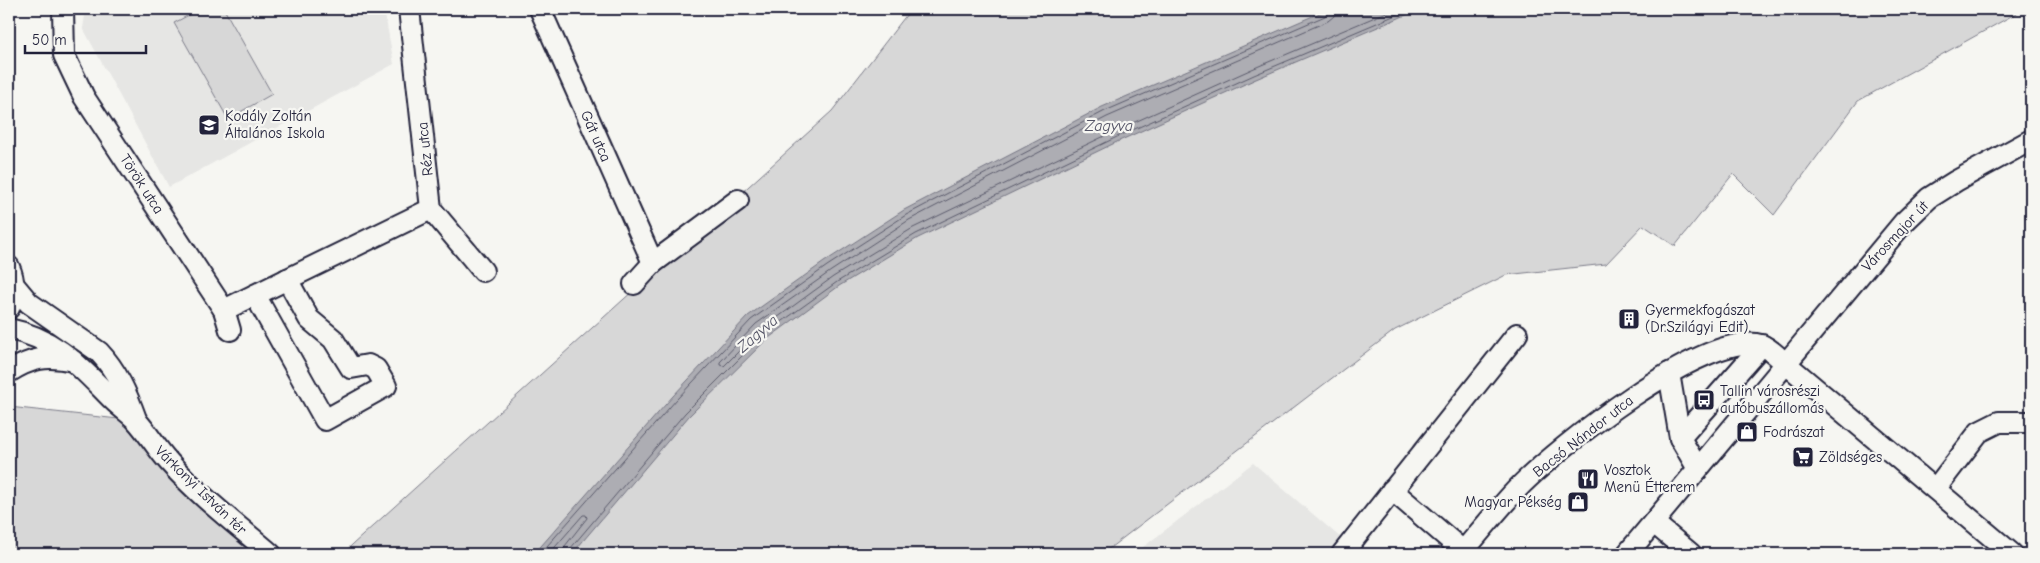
<svg xmlns="http://www.w3.org/2000/svg" width="2040" height="563" font-family="'Comic Neue',sans-serif">
<rect width="100%" height="100%" fill="#f6f6f2"/>
<filter id="ink" filterUnits="userSpaceOnUse"><feTurbulence type="fractalNoise" baseFrequency=".02" numOctaves="2"/><feDisplacementMap in="SourceGraphic" scale="10" xChannelSelector="R" yChannelSelector="G"/><feConvolveMatrix kernelMatrix="1 2 1 2 8 2 1 2 1" color-interpolation-filters="sRGB"/></filter>
<g filter="url(#ink)">
<g fill="#e6e6e4">
<path d="M86,9h298l10,55 -225,123 -86,-159z"/>
<path d="M1253,463l88,75 -14,16h-193z"/>
</g>
<g fill="#d7d7d7" stroke="#7c7c89">
<path d="M200,9h24l48,85 -44,25 -54,-96z"/>
<path d="M911,9h1113l-166,92 -84,114 -41,-41 -58,72 -32,-21 -37,39 -100,11 -111,55 -293,224h-760l490,-443z"/>
<path d="M9,407l128,14 134,133h-262z"/>
</g>
<path fill="#adadb3" stroke="#757583" d="M1329,9h91l-164,70 -137,62 -201,97 -79,48 -73,54 -77,76 -117,138h-38l139,-158 75,-80 76,-54 80,-52 198,-103z"/>
<g fill="none" stroke-linecap="round" stroke-linejoin="round">
<g stroke="#5a5a6b" stroke-width="1">
<path d="M1335,9l-1,7 -6,5 -221,96 -198,103 -78,51 -75,53 -36,38v3l4,1 35,-35 74,-54 80,-49 202,-97 137,-62 142,-60"/>
<path d="M540,554l137,-155 74,-79 76,-54 79,-51 199,-104 220,-95 4,-7"/>
<path d="M549,554l34,-39h3l1,3 -22,28 -3,8"/>
<path d="M568,554l2,-5 115,-136 77,-77 75,-54 79,-48 201,-97 137,-62 156,-66"/>
</g>
<g stroke="#22223b" stroke-width="24">
<g id="minor">
<path d="M63,9l1,46 20,42 140,213 6,20"/>
<path d="M409,9l22,200 52,62"/>
<path d="M540,9l113,254 85,-63"/>
<path d="M9,267c6,13 6,28 0,41"/>
<path d="M634,284l19,-21"/>
<path d="M14,285l15,18 70,49c18,19 28,42 37,67"/>
<path d="M255,295l70,125 61,-34 -10,-17 -8,-4 -17,3 -18,-29 -24,-20 -22,-40"/>
<path d="M224,310l207,-101"/>
<path d="M9,329c49,10 71,38 104,71 7,7 16,13 23,20 12,13 21,29 33,42 30,34 67,62 102,92"/>
<path d="M9,372c22,-14 38,-17 64,-11"/>
<path d="M1669,373l11,65 18,31"/>
<path d="M1680,438l82,-93"/>
<path d="M1936,488l43,-56 20,-10h32"/>
<path d="M1392,490l71,61"/>
<path d="M1654,523l37,31"/>
<path d="M1342,554l175,-220"/>
<path d="M1461,554c19,-22 37,-45 57,-66 38,-39 188,-159 243,-143 8,2 18,13 24,18l227,191"/>
<path d="M1627,554l277,-332 25,-24 27,-17 75,-41"/>
</g>
</g>
<use href="#minor" stroke="#f6f6f2" stroke-width="20"/>
</g>
</g>
<defs>
<g id="school-square" transform="scale(1.125)"><rect x="-9" y="-9" width="18" height="18" rx="4" fill="#22223b" stroke="#f6f6f2"/><path d="M0-5L7-2L0 1L-7-2ZM-4 1L0 2.5L4 1V4Q0 6-4 4Z" fill="#fff"/></g>
<g id="building-square" transform="scale(1.125)"><rect x="-9" y="-9" width="18" height="18" rx="4" fill="#22223b" stroke="#f6f6f2"/><path d="M-4-6H4V6H1V3H-1V6H-4ZM-2.5-4.3h1.7v1.8h-1.7ZM.8-4.3h1.7v1.8H.8ZM-2.5-1h1.7V.8h-1.7ZM.8-1h1.7V.8H.8Z" fill="#fff"/></g>
<g id="bus-square" transform="scale(1.125)"><rect x="-9" y="-9" width="18" height="18" rx="4" fill="#22223b" stroke="#f6f6f2"/><path d="M-5-6H5V4H4V6H2V4H-2V6H-4V4H-5ZM-3.5-4V0h7V-4ZM-3.5 1.2v1.5H-2V1.2ZM2 1.2v1.5H3.5V1.2Z" fill="#fff"/></g>
<g id="shop-square" transform="scale(1.125)"><rect x="-9" y="-9" width="18" height="18" rx="4" fill="#22223b" stroke="#f6f6f2"/><path d="M-5-2.5h2.3a2.7 3.5 0 0 1 5.4 0H5L5.5 6h-11ZM-1.5-2.5h3a1.5 2.3 0 0 0-3 0Z" fill="#fff"/></g>
<g id="supermarket-square" transform="scale(1.125)"><rect x="-9" y="-9" width="18" height="18" rx="4" fill="#22223b" stroke="#f6f6f2"/><path d="M-6-5.5h2.5l.6 2H6L4.5 2H-2.5L-4.4-4H-6ZM-1.5 3.2a1.3 1.3 0 1 0 .1 0ZM3 3.2a1.3 1.3 0 1 0 .1 0Z" fill="#fff"/></g>
<g id="restaurant-square" transform="scale(1.125)"><rect x="-9" y="-9" width="18" height="18" rx="4" fill="#22223b" stroke="#f6f6f2"/><path d="M-5-6h1v4h1v-4h1v4h1v-4h1v5L-1.5 .5V6h-2V.5L-5-1ZM5-6V6H3V1.5H1.5Q1.5-4 5-6Z" fill="#fff"/></g>
</defs>
<g fill-rule="evenodd">
<use href="#school-square" x="209" y="125"/>
<use href="#building-square" x="1629" y="319"/>
<use href="#bus-square" x="1704" y="400"/>
<use href="#shop-square" x="1747" y="432"/>
<use href="#supermarket-square" x="1803" y="457"/>
<use href="#restaurant-square" x="1588" y="479"/>
<use href="#shop-square" x="1578" y="502"/>
</g>
<g text-anchor="middle" stroke-width="4.5" stroke-linejoin="round" paint-order="stroke">
<g font-size="15" fill="#22223b" stroke="#f6f6f2" text-anchor="start">
<text x="225" y="121">Kodály Zoltán<tspan x="225" dy="17">Általános Iskola</tspan></text>
<text x="1645" y="315">Gyermekfogászat<tspan x="1645" dy="17">(Dr.Szilágyi Edit)</tspan></text>
<text x="1720" y="396">Tallin városrészi<tspan x="1720" dy="17">autóbuszállomás</tspan></text>
<text x="1763" y="437">Fodrászat</text>
<text x="1819" y="462">Zöldséges</text>
<text x="1604" y="475">Vosztok<tspan x="1604" dy="17">Menü Étterem</tspan></text>
<text x="1562" y="507" text-anchor="end">Magyar Pékség</text>
</g>
<g font-size="15" fill="#22223b" stroke="#f6f6f2">
<text transform="translate(596 136) rotate(66)" y="5">Gát utca</text>
<text transform="translate(425 149) rotate(-96)" y="5">Réz utca</text>
<text transform="translate(142 184) rotate(57)" y="5">Török utca</text>
<text transform="translate(1895 236) rotate(-47)" y="5">Városmajor út</text>
<text transform="translate(1583 436) rotate(-38)" y="5">Bacsó Nándor utca</text>
<text transform="translate(201 490) rotate(44)" y="5">Várkonyi István tér</text>
</g>
<g font-size="16" font-style="italic" fill="#535365" stroke="#f6f6f2">
<text x="1109" y="131">Zagyva</text>
<text transform="translate(757 333) rotate(-41)" y="6">Zagyva</text>
</g>
</g>
<rect width="2040" height="563" fill="none" stroke="#f6f6f2" stroke-width="30"/>
<rect x="15" y="15" width="2010" height="533" fill="none" stroke="#22223b" stroke-width="2" filter="url(#ink)"/>
<path d="M25 45v8h121v-8" fill="none" stroke="#22223b" stroke-width="2.5"/>
<text x="32" y="45" font-size="15" fill="#22223b" stroke="#f6f6f2" stroke-width="4" paint-order="stroke">50 m</text>
</svg>
